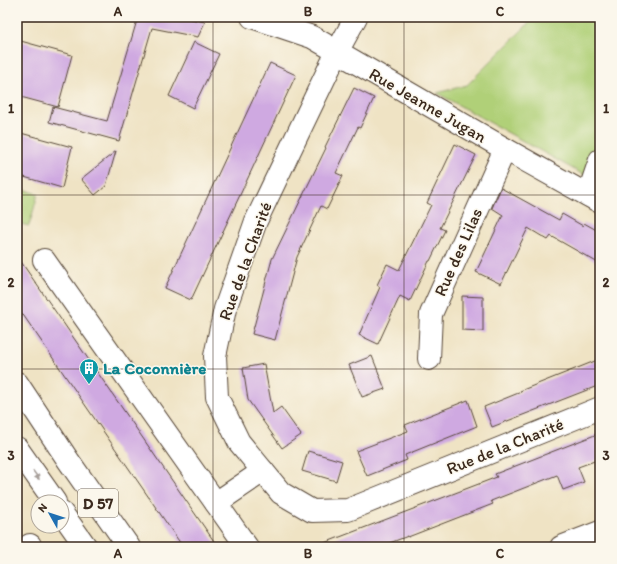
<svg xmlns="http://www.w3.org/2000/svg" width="617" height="564" font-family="Itim,sans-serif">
<rect width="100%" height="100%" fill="#fbf7ec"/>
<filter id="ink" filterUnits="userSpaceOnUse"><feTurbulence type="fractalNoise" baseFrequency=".025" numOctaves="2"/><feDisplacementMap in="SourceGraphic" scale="8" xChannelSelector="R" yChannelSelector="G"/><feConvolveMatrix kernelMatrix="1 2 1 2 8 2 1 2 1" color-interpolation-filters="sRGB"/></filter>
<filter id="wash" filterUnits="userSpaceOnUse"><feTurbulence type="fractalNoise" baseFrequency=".012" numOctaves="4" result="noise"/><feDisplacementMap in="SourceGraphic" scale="16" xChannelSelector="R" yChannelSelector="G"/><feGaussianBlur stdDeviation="0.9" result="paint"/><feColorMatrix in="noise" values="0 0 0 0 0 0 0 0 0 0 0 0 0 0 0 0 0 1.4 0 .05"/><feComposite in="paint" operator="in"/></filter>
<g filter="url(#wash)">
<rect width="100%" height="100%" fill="#efe3c4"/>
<g fill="#b0d078" stroke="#767d4b">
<path d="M535,17h65v167l-163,-91 30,-8z"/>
<path d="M17,187l21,7 -9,32 -12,-3z"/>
</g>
<g id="blocks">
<g fill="#cfa9e1">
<path d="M138,17h44l23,5 -7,15 -46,-9 -33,113 -70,-19 4,-15 54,14z"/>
<path d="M17,40l55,15 -14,52 -41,-11z"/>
<path d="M194,42l25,12 -26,54 -24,-12z"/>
<path d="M270,63l26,12 -105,225 -26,-12z"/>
<path d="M354,88l20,10 -14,30 -2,-1 -22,46 7,3 -16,33 -6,-3 -24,51 -22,83 -23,-6 20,-75 54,-111 -1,-1z"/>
<path d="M17,132l55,15 -10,41 -45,-13z"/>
<path d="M455,144l21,11 -36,73 5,2 -15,31h-1l-19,40 -10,-5 -22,48 -19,-9 21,-48 -3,-2 10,-21 12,6 32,-65 -4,-2z"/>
<path d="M116,151l-10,35 -11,9 -14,-16z"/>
<path d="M501,188l58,32 3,-6 21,12 1,-3 16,9v32l-49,-28 -3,4 -20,-12 -27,56 -25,-12 27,-57 -11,-7z"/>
<path d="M17,256l45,65 156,226h-35l-166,-241z"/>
<path d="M462,296l21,1v34l-21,-1z"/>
<path d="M372,356l13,33 -23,8 -13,-32z"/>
<path d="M600,359v26l-108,42 -8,-20 37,-15 -1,-1z"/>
<path d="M264,364l9,49 8,-6 20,28 -19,13 -34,-48 -5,-32z"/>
<path d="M468,400l9,26 -72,29 2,5 -40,16 -11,-25 52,-20 -3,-6z"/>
<path d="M600,433v26l-22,8 6,15 -21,8 -6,-15 -66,26 2,3 -85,33v-1l-29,11h-60v-2l178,-68 -2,-3z"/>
<path d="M308,451l34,10 -6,20 -34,-10z"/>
</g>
</g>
</g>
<g filter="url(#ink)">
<use href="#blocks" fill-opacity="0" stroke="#564637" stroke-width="1"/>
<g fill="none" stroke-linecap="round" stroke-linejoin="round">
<g stroke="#564637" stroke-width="24">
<g id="minor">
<path d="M252,17l60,20 193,112 95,53"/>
<path d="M356,17l-19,35 -81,169 -31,88 -10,47 2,41 22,45 42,51 31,18 36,-1 252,-102"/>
<path d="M588,195l12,-35"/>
<path d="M44,260l203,287"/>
<path d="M429,359l2,-45 74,-165"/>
<path d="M216,503l47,-32"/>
<path d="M29,547l1,-2"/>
<path d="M561,547l39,-15"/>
</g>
</g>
<g stroke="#564637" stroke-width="24">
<g id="major">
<path d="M17,383l51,77 61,87"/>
<path d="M17,448l38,54"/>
<path d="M62,513l24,34"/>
</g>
</g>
<use href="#minor" stroke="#fff" stroke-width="22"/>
<use href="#major" stroke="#fff" stroke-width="22"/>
</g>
<defs><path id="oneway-solid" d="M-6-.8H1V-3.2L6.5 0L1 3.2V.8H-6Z"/></defs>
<use fill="#a79f9a" href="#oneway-solid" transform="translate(36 475) rotate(55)"/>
</g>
<path fill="none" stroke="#3b2a1e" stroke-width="1" stroke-opacity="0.55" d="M213,17v530M404,17v530M17,195h583M17,369h583"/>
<defs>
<g id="building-pin" transform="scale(1)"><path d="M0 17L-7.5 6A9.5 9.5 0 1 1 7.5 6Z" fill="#0f9aa8" stroke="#fbf7ec"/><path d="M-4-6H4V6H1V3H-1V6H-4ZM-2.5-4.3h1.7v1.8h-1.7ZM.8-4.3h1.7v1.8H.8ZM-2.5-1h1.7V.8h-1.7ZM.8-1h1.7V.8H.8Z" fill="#fff"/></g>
</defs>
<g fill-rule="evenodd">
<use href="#building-pin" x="89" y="368"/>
</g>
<g text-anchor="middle" stroke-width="3" stroke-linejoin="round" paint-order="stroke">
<rect fill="#fbf7ec" stroke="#75685c" stroke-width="1" x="78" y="489" width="40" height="28" rx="3"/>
<g font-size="16" font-weight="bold" fill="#3b2a1e">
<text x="98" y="509">D 57</text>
</g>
<g font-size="17" fill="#3b2a1e" stroke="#fbf7ec">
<text transform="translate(428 105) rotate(30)" y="6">Rue Jeanne Jugan</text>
<text transform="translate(458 252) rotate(-66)" y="6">Rue des Lilas</text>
<text transform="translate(245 261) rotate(-70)" y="6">Rue de la Charité</text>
<text transform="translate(505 446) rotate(-22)" y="6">Rue de la Charité</text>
</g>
<g font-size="17" font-weight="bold" fill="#0d838f" stroke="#fbf7ec" text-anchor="start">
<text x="103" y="374">La Coconnière</text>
</g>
</g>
<rect width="617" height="564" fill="none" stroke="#fbf7ec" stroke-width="44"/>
<g transform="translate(50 514) rotate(309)"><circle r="19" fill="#fbf7ec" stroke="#aea59a"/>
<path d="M0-3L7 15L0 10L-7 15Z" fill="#1f6fb2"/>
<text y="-6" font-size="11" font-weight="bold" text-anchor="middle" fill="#3b2a1e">N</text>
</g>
<rect x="22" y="22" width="573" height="520" fill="none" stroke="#3b2a1e" stroke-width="1.5"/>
<g font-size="13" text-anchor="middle" font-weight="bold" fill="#3b2a1e">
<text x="118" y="16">A</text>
<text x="308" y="16">B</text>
<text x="500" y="16">C</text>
<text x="11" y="113">1</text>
<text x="606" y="113">1</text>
<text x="11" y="287">2</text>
<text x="606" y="287">2</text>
<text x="11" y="460">3</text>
<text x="606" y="460">3</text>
<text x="118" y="558">A</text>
<text x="308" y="558">B</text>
<text x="500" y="558">C</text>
</g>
</svg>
